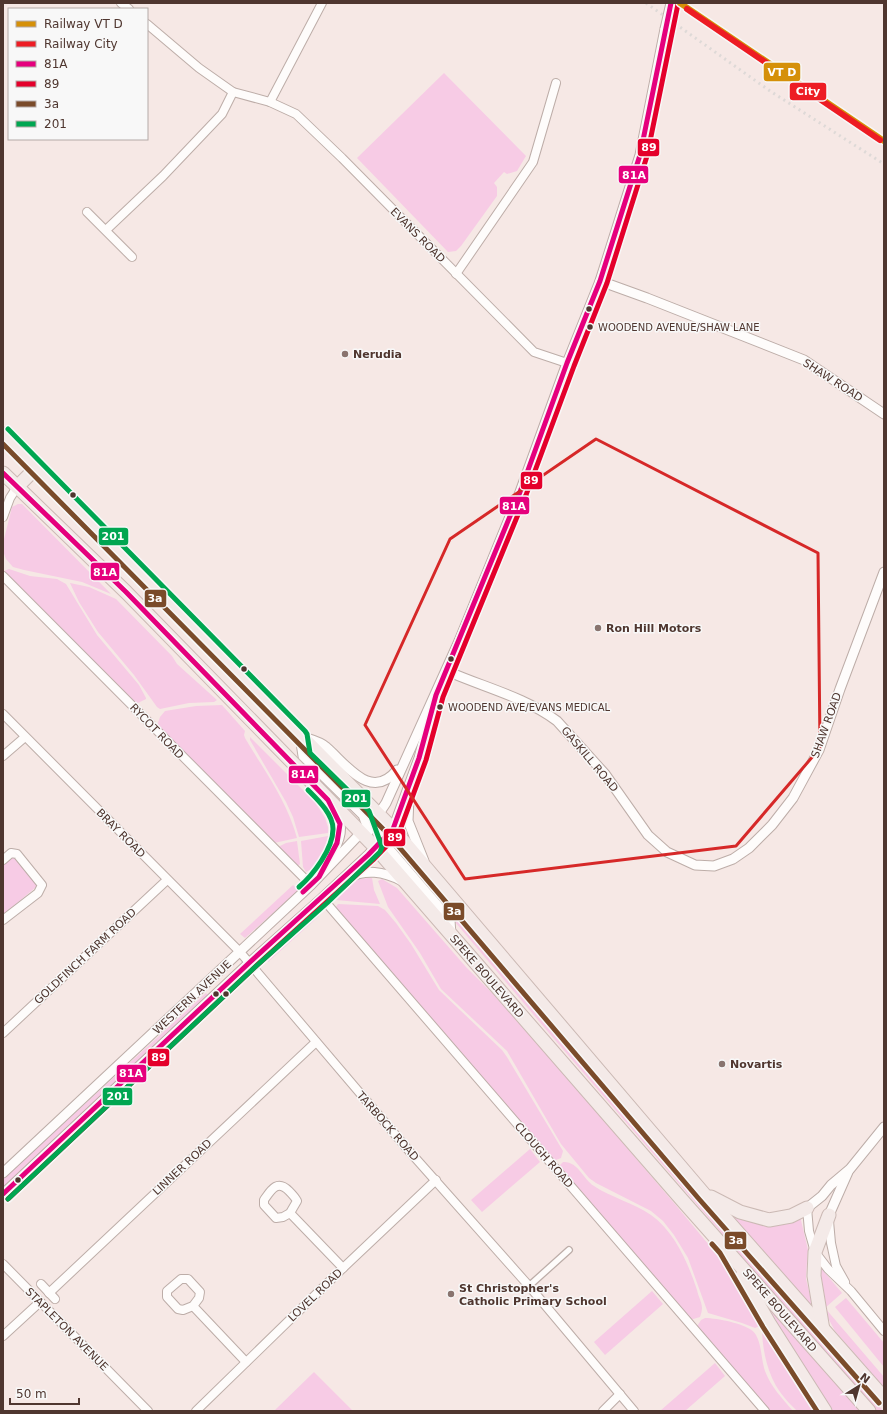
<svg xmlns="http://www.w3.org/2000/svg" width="887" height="1414" font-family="'DejaVu Sans',sans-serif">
<rect width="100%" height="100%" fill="#f6e8e5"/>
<g fill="#f7cbe5">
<path d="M444,73l82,83 -9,15 -10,3 -3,-2 -10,11 3,4v9l-36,50 -5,5 -8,1 -91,-94z"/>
<path d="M18,504h4l89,90 -29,-12 -58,-12 -11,-3 -7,-8 -3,-8v-8l9,-36z"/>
<path d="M9,569l21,7 27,3 9,5 31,51 42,50 7,13v1l-10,5 -132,-133z"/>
<path d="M70,583l19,4 27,12 56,57 5,8 40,36 -3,2 -25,1 -29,6 -3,-2 -23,-32 -36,-43 -19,-30z"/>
<path d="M222,705l23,26 -1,4 1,3c19,32 42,63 52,100l-23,5 -117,-117 3,-9 5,-6 31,-5z"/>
<path d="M250,737l65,65 10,16 3,9v6l-29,4 -6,-20 -7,-15 -36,-62z"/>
<path d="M328,836c-1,8 -10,28 -16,33 -2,1 -4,2 -6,3l-3,-5 -2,-26z"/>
<path d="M297,841l3,23 -3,3 -19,-20 8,-4z"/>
<path d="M397,848l486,563h-8l-326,-378 -154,-182z"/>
<path d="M10,858h5l21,23v6l-33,28v-51z"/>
<path d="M372,878l2,12 6,14 -44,-4c3,-9 14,-19 23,-21 4,-1 9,-1 13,-1z"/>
<path d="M382,879l15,9 69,79 26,26 72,81 110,129 50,60 40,61 -9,4 -13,-5 -34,-10 -20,-55 -14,-23 -11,-14 -12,-10 -55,-28 -7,-5 -28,-34 -54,-93 -66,-62 -21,-36 -32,-46 -10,-26z"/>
<path d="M293,885l6,5 -54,48 -5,-4z"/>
<path d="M338,904l40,2 7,4 11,13 15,21 28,46 63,60 5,7 56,94 -2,7 -8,3 -218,-253z"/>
<path d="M314,911l5,5 -51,46 -4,-4z"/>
<path d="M206,993l3,3 -206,191v-8z"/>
<path d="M530,1149l10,13 -58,50 -11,-12z"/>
<path d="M563,1162c15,-1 20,17 31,24 16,11 40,17 57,29 24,17 37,48 46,75 1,6 5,12 5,18 0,3 -1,6 -2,9l-10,3 -131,-152 1,-3z"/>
<path d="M730,1216l23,6 15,2 32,-8 8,34 -1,10 -1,19 6,24 7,16z"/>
<path d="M815,1261l27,32 -17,15 59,69v11l-49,-57 -15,-28z"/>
<path d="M757,1289l103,122h-29l-47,-73z"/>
<path d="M652,1291l11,13 -58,51 -11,-13z"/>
<path d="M846,1298l38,45v24l-49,-60z"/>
<path d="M705,1318c11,0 46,6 51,17 6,11 5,24 9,36 6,16 17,27 28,40h-24l-73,-83 5,-8z"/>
<path d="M764,1331l50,80h-17c-6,-6 -12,-12 -17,-19 -12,-17 -17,-39 -18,-60z"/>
<path d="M715,1363l10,13 -40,35h-25z"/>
<path d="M314,1372l39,39h-76l-2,-1z"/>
</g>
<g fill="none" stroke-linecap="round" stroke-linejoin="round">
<g stroke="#bdada8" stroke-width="8">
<path id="pedestrian" d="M529,1286l40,-36"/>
</g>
<g stroke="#bdada8" stroke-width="10">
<g id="minor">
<path d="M121,3l8,6"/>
<path d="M147,24l52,44 34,24 37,10 26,12 46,44 192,194 33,11"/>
<path d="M270,102l52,-99"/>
<path d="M87,212l45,45"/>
<path d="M106,230l57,-54 59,-62 11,-22"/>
<path d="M456,274l77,-112 23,-79"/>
<path d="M3,517l7,-19 7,-11"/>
<path d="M3,576l308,309"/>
<path d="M3,714l237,238 170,200 119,134 105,125"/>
<path d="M3,756l22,-19"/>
<path d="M3,860l8,-7 6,1 25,31 -4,8 -35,27"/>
<path d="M322,898l443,513"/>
<path d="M3,1033l164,-153"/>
<path d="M807,1208l2,23 6,21 13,17 23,22 33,40"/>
<path d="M290,1213l7,-12c-2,-4 -5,-7 -8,-10 -12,-12 -18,-1 -25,9v5l12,13 7,-1 7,-4 53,55"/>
<path d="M829,1221l2,22 5,23 9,16"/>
<path d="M3,1264l145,147"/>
<path d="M41,1284l14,15"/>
<path d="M49,1293l267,-251"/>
<path d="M193,1306l-10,4 -5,-1 -11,-12v-6l14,-12h7l12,13 -1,6 -6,8 53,56"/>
<path d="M3,1336l37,-34"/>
<path d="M196,1411l147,-143 93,-88"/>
<path d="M603,1411l17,-17"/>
</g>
</g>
<g stroke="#bdada8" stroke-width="11">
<g id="tertiary">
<path d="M600,281l47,17 157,62 80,54"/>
<path d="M447,671c36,16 78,26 110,50l48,53 43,61 19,17 28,13 19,1 19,-7 16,-11 23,-23 21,-27 26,-48 21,-61 44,-117"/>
<path d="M410,791l-1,6 -1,24 16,40"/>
<path d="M379,816l10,33 61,71 1,15"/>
<path d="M369,831l-6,-16 -60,-59 -3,-20c8,3 20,5 26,11 21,18 45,55 71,23"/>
<path d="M325,865c7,-11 18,-27 15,-41 -1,-5 -6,-12 -8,-17"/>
<path d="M347,878c19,-9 36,-7 55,3"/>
<path d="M3,1173l308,-288 67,-70 8,-12 73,-162 61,-149 47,-129 33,-82 40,-126 25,-126"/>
<path d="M3,1194l246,-231 73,-65 46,-43 25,-26 26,-71 11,-41"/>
<path d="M807,1208l15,-12 9,-11 19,-16 34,-42"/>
<path d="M829,1215l19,-43"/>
</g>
</g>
<g stroke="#cbb9b4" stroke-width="15">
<g id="trunk">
<path d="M3,434l390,395 311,365 180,204"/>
<path d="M3,473l123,119 249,255 307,353 187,211"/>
<path d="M17,487l19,-19"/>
<path d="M711,1197l29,15 29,8 22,-4 16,-8"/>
<path d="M742,1276l27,47 56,88"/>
<path d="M823,1330l-9,-54 1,-24 14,-37"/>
</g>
</g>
<use href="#pedestrian" stroke="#fefcfb" stroke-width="5.5"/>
<use href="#minor" stroke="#fefcfb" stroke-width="8"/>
<use href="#tertiary" stroke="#fefcfb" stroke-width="9"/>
<use href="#trunk" stroke="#f4eae8" stroke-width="13"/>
<path stroke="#ded9d7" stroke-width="3" stroke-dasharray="2 4" stroke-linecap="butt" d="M646,3l124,88 114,73"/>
<g stroke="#bdada8" stroke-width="11" stroke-linecap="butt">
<path id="tertiary-bridge" d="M665,29l6,-26"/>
</g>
<use href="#tertiary-bridge" stroke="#fefcfb" stroke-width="9"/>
<g stroke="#f8f8f8" stroke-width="8">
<g id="bus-1">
<path d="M3,473l123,119 202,208 12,24 -3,19 -18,34 -16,15"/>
<path d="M3,1194l246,-231 119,-108 25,-26 26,-71 17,-63 84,-203 47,-129 33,-82 40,-126 31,-152"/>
</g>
</g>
<g stroke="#f8f8f8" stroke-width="8">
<path id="bus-2" d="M8,1199l246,-231 119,-108 26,-27 27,-73 17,-63 83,-202 48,-129 33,-83 40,-127 31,-152"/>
</g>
<g stroke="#f8f8f8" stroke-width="8">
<g id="bus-3">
<path d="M3,444l385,390 311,365 180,204"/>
<path d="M712,1244l8,9 43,74 54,84"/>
</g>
</g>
<g stroke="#f8f8f8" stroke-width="8">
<g id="bus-4">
<path d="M299,887c14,-12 34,-38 34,-58 0,-15 -15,-29 -25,-39"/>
<path d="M8,1199l246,-231 73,-65 53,-51 2,-5 -13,-36 -59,-58 -3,-19 -2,-3 -297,-302"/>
</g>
</g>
<use href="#bus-1" stroke="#e5007d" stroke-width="5"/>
<use href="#bus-2" stroke="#e4002b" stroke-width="5"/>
<use href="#bus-3" stroke="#7a4b2a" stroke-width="5"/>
<use href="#bus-4" stroke="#00a651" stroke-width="5"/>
<g stroke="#f8f8f8" stroke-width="9">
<path id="rail-1" d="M680,3l204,138"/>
</g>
<g stroke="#f8f8f8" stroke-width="9">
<path id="rail-2" d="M687,9l193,131"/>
</g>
<use href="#rail-1" stroke="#d59009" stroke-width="6"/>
<use href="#rail-2" stroke="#ed1c24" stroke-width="6"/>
</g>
<path fill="none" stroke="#d62828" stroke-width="3" stroke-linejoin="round" d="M596,439l222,114 2,195 -84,98 -271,33 -100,-154 85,-186z"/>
<g fill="#4f362f" stroke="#f8f8f8" stroke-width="1.5">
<circle cx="589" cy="309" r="3.5"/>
<circle cx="590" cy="327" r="3.5"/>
<circle cx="73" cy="495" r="3.5"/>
<circle cx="451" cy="659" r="3.5"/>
<circle cx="244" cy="669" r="3.5"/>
<circle cx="440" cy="707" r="3.5"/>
<circle cx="216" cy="994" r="3.5"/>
<circle cx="226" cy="994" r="3.5"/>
<circle cx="18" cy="1180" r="3.5"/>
</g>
<g fill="#89746f" stroke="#f8f8f8" stroke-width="1.5">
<circle cx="345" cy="354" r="4"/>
<circle cx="598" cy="628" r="4"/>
<circle cx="722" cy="1064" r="4"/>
<circle cx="451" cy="1294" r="4"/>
</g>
<g text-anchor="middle" stroke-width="3" stroke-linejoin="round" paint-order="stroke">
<g font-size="10" fill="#4f362f" stroke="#f8f8f8" text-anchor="start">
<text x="598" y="331">WOODEND AVENUE/SHAW LANE</text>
<text x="448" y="711">WOODEND AVE/EVANS MEDICAL</text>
</g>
<g font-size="11" fill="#4f362f" stroke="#f8f8f8">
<text transform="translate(418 235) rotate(45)" y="4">EVANS ROAD</text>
<text transform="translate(833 380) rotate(33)" y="4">SHAW ROAD</text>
<text transform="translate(826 725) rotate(-70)" y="4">SHAW ROAD</text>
<text transform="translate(157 731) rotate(46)" y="4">RYCOT ROAD</text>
<text transform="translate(590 759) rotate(50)" y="4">GASKILL ROAD</text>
<text transform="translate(121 833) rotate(45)" y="4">BRAY ROAD</text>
<text transform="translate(85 956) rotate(-43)" y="4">GOLDFINCH FARM ROAD</text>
<text transform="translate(487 976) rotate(49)" y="4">SPEKE BOULEVARD</text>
<text transform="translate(192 997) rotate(-43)" y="4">WESTERN AVENUE</text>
<text transform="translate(388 1126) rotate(49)" y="4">TARBOCK ROAD</text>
<text transform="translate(544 1155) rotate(49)" y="4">CLOUGH ROAD</text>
<text transform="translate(182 1167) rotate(-43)" y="4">LINNER ROAD</text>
<text transform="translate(315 1295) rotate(-44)" y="4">LOVEL ROAD</text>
<text transform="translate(780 1310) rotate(49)" y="4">SPEKE BOULEVARD</text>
<text transform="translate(67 1329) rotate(45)" y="4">STAPLETON AVENUE</text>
</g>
<g font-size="11" font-weight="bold" fill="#4f362f" stroke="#f8f8f8" text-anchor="start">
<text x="353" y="358">Nerudia</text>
<text x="606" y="632">Ron Hill Motors</text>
<text x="730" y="1068">Novartis</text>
<text x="459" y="1292">St Christopher's<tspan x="459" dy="13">Catholic Primary School</tspan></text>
</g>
</g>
<g stroke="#f8f8f8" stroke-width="1.5">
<rect x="763" y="62" width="38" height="20" rx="4" fill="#d59009"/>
<rect x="789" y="82" width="38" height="19" rx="4" fill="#ed1c24"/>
<rect x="637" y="138" width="23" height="19" rx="4" fill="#e4002b"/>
<rect x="618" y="165" width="31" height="19" rx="4" fill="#e5007d"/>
<rect x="520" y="471" width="23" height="19" rx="4" fill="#e4002b"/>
<rect x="499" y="496" width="31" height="19" rx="4" fill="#e5007d"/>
<rect x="98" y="527" width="31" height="19" rx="4" fill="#00a651"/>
<rect x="90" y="562" width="30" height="19" rx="4" fill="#e5007d"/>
<rect x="144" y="589" width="23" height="19" rx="4" fill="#7a4b2a"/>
<rect x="288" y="765" width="31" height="19" rx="4" fill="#e5007d"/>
<rect x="341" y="789" width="30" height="19" rx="4" fill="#00a651"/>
<rect x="383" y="828" width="23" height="19" rx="4" fill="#e4002b"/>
<rect x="443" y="902" width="22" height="19" rx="4" fill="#7a4b2a"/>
<rect x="147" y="1048" width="23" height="19" rx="4" fill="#e4002b"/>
<rect x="116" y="1064" width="31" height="19" rx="4" fill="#e5007d"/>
<rect x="102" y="1087" width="31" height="19" rx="4" fill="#00a651"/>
<rect x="724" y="1231" width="23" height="19" rx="4" fill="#7a4b2a"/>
</g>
<g font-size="11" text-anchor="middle" font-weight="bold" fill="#fff">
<text x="782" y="76">VT D</text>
<text x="808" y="95">City</text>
<text x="649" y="151">89</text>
<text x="634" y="179">81A</text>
<text x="531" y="484">89</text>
<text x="514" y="510">81A</text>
<text x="113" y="540">201</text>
<text x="105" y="576">81A</text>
<text x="155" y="602">3a</text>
<text x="303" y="778">81A</text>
<text x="356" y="802">201</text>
<text x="395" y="841">89</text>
<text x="454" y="915">3a</text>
<text x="159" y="1061">89</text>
<text x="131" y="1077">81A</text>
<text x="118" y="1100">201</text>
<text x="736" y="1244">3a</text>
</g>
<rect width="887" height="1414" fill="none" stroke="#4f362f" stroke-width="8"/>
<rect x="8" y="8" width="140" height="132" fill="#f8f8f8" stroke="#b4aaa8"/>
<rect x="16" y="21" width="20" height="6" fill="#d59009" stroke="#b4aaa8"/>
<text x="44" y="28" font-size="12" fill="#4f362f">Railway VT D</text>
<rect x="16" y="41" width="20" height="6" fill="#ed1c24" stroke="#b4aaa8"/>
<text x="44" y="48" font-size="12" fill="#4f362f">Railway City</text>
<rect x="16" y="61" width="20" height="6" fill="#e5007d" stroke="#b4aaa8"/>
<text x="44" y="68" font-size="12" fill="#4f362f">81A</text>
<rect x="16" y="81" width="20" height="6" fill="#e4002b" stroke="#b4aaa8"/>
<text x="44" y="88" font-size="12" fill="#4f362f">89</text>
<rect x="16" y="101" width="20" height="6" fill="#7a4b2a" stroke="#b4aaa8"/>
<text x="44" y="108" font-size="12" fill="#4f362f">3a</text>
<rect x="16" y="121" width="20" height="6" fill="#00a651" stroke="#b4aaa8"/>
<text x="44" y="128" font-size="12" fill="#4f362f">201</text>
<g transform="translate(859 1386) rotate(37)" stroke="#f8f8f8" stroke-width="3" paint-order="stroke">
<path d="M0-3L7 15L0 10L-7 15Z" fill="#4f362f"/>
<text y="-6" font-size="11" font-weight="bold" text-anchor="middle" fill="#4f362f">N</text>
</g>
<path d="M10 1398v6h69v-6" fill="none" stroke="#4f362f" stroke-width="2"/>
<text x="16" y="1398" font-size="12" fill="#4f362f" stroke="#f8f8f8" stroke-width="3" paint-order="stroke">50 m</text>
</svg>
